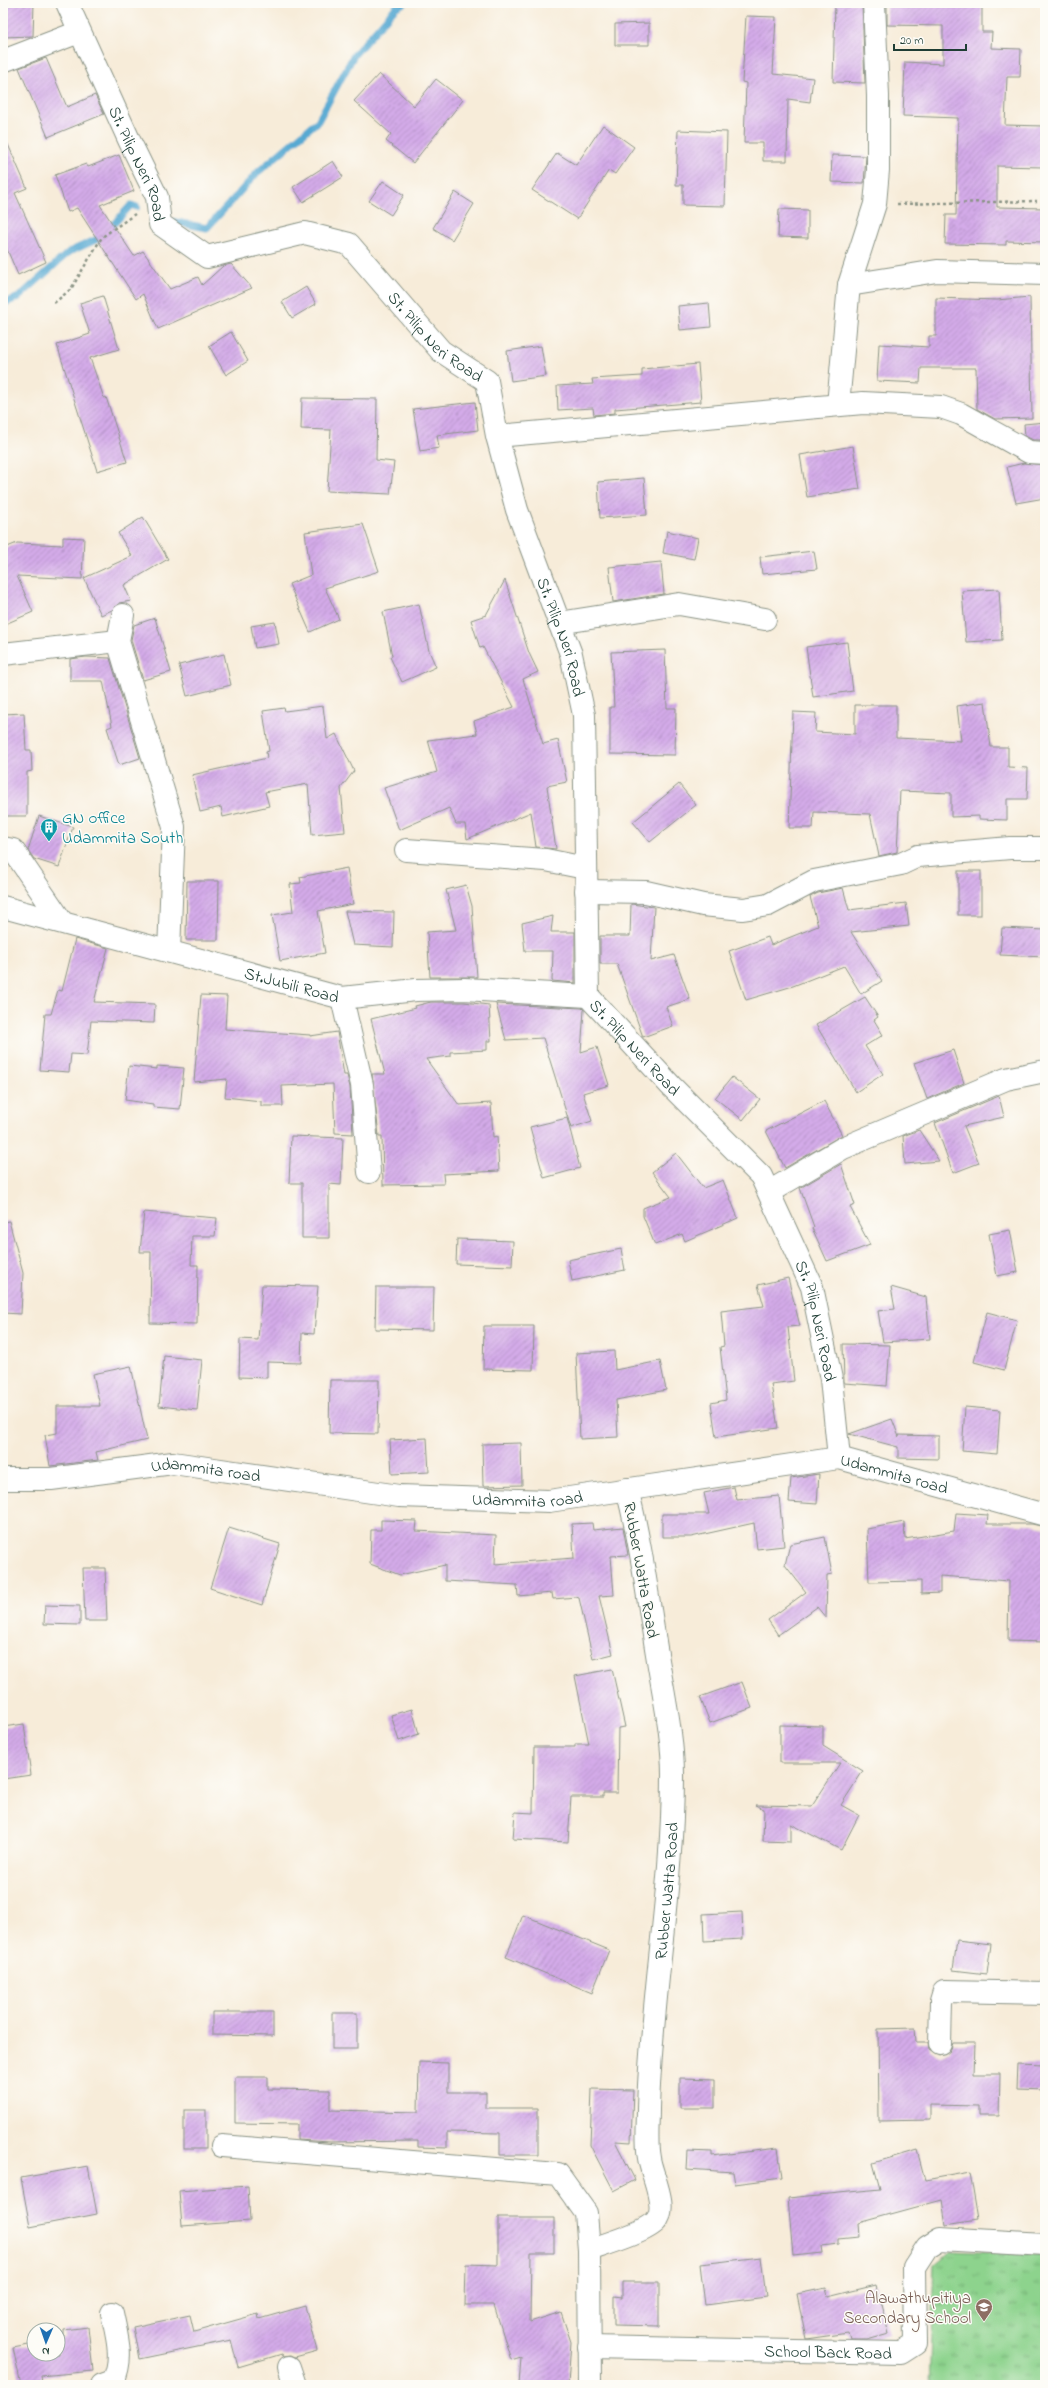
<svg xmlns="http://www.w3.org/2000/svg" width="1048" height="2388" font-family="'Indie Flower',sans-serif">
<defs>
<pattern id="grass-tufts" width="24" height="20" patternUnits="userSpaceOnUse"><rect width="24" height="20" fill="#8dd38d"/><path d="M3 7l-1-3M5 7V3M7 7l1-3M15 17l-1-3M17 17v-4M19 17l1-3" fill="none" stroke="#73ac74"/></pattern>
<pattern id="building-hatch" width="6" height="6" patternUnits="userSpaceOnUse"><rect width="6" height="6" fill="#d4abe9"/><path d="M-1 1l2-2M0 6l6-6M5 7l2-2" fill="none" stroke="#ab8cbe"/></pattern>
</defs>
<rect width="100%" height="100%" fill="#fdfcf7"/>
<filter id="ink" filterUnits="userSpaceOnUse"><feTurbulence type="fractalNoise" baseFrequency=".025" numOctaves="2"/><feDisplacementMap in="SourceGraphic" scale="8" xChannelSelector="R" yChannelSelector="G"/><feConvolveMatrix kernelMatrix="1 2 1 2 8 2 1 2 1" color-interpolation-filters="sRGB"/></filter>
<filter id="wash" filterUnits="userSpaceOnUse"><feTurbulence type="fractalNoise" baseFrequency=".012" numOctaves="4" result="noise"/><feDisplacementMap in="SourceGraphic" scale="16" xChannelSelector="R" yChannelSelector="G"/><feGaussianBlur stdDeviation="0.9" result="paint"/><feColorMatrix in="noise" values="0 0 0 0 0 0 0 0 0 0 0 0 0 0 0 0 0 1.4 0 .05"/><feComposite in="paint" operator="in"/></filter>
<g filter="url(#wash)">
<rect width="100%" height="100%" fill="#f7ecd9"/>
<path fill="url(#grass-tufts)" stroke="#568860" d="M952,2250l93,4v131h-116l5,-120z"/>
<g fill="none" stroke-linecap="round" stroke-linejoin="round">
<g stroke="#57a9d2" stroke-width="7">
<path d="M176,222l31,6 51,-56 60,-51 36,-66 42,-48 8,-4"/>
<path d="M3,304l16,-7 50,-45 33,-15 29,-32 6,2"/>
</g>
</g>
<g id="blocks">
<g fill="url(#building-hatch)">
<path d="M3,3h31l-1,33 -30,1z"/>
<path d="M835,3h27l3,80 -32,-1z"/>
<path d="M887,3h95v29h10l-1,16 30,1 -1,28h-13l-2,48 39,1 -1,41 -46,-1v41l48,1v34l-39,-1v4l-61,-1 1,-29h10l2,-97 -55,-2 2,-54 38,2v-38l-56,-1z"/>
<path d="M746,16l30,1 -3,57 40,4 -3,24 -22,-3 -1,62h-24v-18h-19l2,-60 -4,-1z"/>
<path d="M649,23v22h-34v-21z"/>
<path d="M46,58l21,49 28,-12 9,19 -56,23 -29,-69z"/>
<path d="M379,74l35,32 22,-27 27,21 -50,63 -27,-22 5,-7 -37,-33z"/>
<path d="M603,125l31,22 -19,27 -6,-4 -32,49 -45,-29 25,-37 19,12z"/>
<path d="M678,130l49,2 -2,74 -42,-1v-20h-7z"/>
<path d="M3,133l24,55 -12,5 31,69 -28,13 -15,-35z"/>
<path d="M119,155l15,36 -34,14 34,51 9,-5 27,38 28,-12 4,8 21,-19 8,-2 21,24 -94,41 -15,-35 -7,5 -59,-91 -9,4 -13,-37 31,-11 2,3z"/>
<path d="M832,155l34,1 -2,27 -33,-1z"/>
<path d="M333,161l10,16 -40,25 -10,-15z"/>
<path d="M383,181l21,14 -13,20 -22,-14z"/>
<path d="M455,192l19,12 -22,36 -19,-12z"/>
<path d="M779,209l29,1v28l-30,-1z"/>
<path d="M306,287l10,17 -24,14 -10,-16z"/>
<path d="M103,296l16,53 -29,9 14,40 2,-1 21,65 -30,9 -40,-126 33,-11 -10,-31z"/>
<path d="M1030,297l2,121 -37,1 -18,-10 -1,-41h-55l-1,15 -43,-2 2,-37 50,3v-11h7v-38l61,2z"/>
<path d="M709,303l2,24 -31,3 -2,-24z"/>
<path d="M231,332l17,29 -22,14 -17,-29z"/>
<path d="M541,346l5,30 -35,5 -4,-30z"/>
<path d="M698,364l3,38 -86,7v4l-21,2 -1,-7 -35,2 -1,-24 36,-2 -1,-5 50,-3v-7z"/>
<path d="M302,398l75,1 -1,61 18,2 -4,32 -63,-3 4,-61 -30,-1z"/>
<path d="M475,402l3,28 -41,5 2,13 -19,3 -7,-42z"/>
<path d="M1045,422v18h-12l-8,-4 -1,-12z"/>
<path d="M853,446l7,43 -53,8 -7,-42z"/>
<path d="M1024,463l21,2v33l-29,5 -9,-36z"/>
<path d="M644,478l3,37 -47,3 -2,-36z"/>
<path d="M143,517l25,42 -44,26 7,16 -12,2 -7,7 -11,5 -17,-37 48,-22 -14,-23z"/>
<path d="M363,524l16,47 -54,17 14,31 -29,13 -21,-48 22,-9 -6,-43z"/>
<path d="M667,531l31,7 -4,21 -31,-6z"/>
<path d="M63,537l21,1 -2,41 -65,-3 16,36 -30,13v-81l2,4 12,-5 46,2z"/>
<path d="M814,551l3,18 -55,5 -2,-17z"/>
<path d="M661,562l3,32 -51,8 -4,-35z"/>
<path d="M505,580l24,73 9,19 -15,7 20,65 15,-4 9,42 -20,4 9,63 -20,-2 -5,-35 -64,27 -2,-15h-9l-7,-16 -50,22 -15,-42 53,-16 -9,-32 49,-6 -3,-13 40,-14 -31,-60 -3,1 -9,-28 15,-5z"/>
<path d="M999,589l3,51 -36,2 -4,-51z"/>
<path d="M419,604l10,47 7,16 -34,15 -12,-25 2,-1 -9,-44z"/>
<path d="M155,618l16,54 -28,8 -12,-40 3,-15z"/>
<path d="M275,622l4,22 -24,4 -4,-22z"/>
<path d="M847,642l6,49 -40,6 -7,-50z"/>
<path d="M665,650l2,58h9l-1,47 -65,-1v-47h4l-3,-55z"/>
<path d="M224,654l7,31 -44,11 -8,-31z"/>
<path d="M86,657l24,1 30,100 -21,7 -12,-37 5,-2 -9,-45h-33v-22z"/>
<path d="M985,702l6,45h17v20l20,1 -1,31h-20v21l-28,-1v-3l-28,1v-24l-51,-2 -3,61 -18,4 -9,-42 -56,-2 -1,16h-24l4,-116 23,1 -1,19 40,2v-29h41v33l65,3 -4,-35z"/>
<path d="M323,706l4,33 9,-5 18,37 -13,17 4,44 -33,3 -4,-51 -43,8 4,14 -46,11 -2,-10 -21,5 -8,-37 75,-17 -1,-6 3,-1 -6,-40 21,-3 1,3z"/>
<path d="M24,713l2,37h5l1,21 -5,1v44h-24v-102z"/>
<path d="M679,784l17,21 -46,37 -17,-20z"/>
<path d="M39,816l34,11 -14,40 -25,-8 -6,-9z"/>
<path d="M347,868l6,36 -35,7 7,42 -45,8 -8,-46 21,-3 -3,-28 11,-1 -1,-6z"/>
<rect x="958" y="871" width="23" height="44"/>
<path d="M187,881h32l-1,59h-32z"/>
<path d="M466,885l6,21 5,71h-47l-3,-45 29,-2 -10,-40z"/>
<path d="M843,888l6,22 57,-7 3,23 -58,6 31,49 -21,13 -17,-28 -51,20 -47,14 -17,-49 39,-14 3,8 47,-19 -8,-29 8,-4z"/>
<path d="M631,904l23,3 -3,54 23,-6 16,44 -24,8 7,19 -30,11 -26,-73h-17v-28h30z"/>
<path d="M345,911l49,1 -1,35 -40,-2z"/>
<path d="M553,916l-2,16h24v51l-23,-2 1,-30h-28l-3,-28z"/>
<path d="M1002,928l43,2v27l-45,-2z"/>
<path d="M75,939l33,9 -14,54 61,2 -1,19 -63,-2 -4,34 -16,-1 -2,18 -29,-2 5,-56h6l7,-24 4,1z"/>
<path d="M201,995l26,1 -2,33 85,6v1l27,-4 7,43h3l3,12 3,47 -18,-1 -2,-49 -51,2 1,20h-22v-5l-36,-4 2,-18 -33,3z"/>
<path d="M865,997l13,20 -4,3 9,15 -18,11 18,28 -27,18 -40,-67z"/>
<path d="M431,1002h33l25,3 2,36h-4v9l-37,2v4l-24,3 33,46 32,-2 2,34 4,-1 2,35 -56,3 1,10 -61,1 -1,-49h-3l-7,-62h13l-14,-55 45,-11 -1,-2z"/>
<path d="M496,1004l86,4 2,2 -3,42 16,-5 12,38 -26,8 9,28 -21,7 -28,-90 -37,2z"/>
<path d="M953,1050l11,33 -37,16 -13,-36z"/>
<path d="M129,1066l28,3v-3l27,2 -4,41 -27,-2v-3l-28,-4z"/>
<path d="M732,1077l28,22 -17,21 -28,-22z"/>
<path d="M999,1096l5,21 -40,9 15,37 -26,10 -18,-50z"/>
<path d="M824,1101l18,34 -57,33 -19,-37z"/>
<path d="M567,1118l13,50 -36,10 -14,-51z"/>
<path d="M919,1130l20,31 -34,3 -2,-28z"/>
<path d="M291,1136l52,2 -2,47 -12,-1v54h-27v-55h-13z"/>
<path d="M676,1153l27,35 20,-8 15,38 -53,23 -3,-7 -27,11 -12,-29v-8l28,-11 -19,-25z"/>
<path d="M841,1164l14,41 -5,2 20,38 -43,16 -15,-33 2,-1 -14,-39z"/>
<path d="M144,1212l73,6 -2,18h-23l-1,29h7l-1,59 -47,-1 1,-71h-11z"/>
<path d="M9,1221l14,52 -2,41 -18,-1v-91z"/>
<path d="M1010,1230l8,42 -21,4 -8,-42z"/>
<path d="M457,1239l56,2 -1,25 -56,-2z"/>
<path d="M621,1249l4,21 -53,11 -4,-21z"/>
<path d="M788,1278l12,48 -12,1 6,54 -23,3 7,44 -62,9 -5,-34 15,-3 -6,-53 4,-1 -3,-35 43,-5 -6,-21z"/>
<path d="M262,1285l56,1 -4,48 -12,-1 -1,30 -34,-1v16l-28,-1 1,-38 18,1z"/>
<path d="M376,1287h58l-1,43 -58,-1z"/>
<path d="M891,1287l35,10 4,42 -47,3 -5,-31 17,-2z"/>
<path d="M987,1312l30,8 -13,50 -30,-8z"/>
<path d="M484,1326h50l-1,44 -50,-1z"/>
<path d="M843,1344l47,1 -3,41 -43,-3z"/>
<path d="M614,1351l1,19 45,-9 6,29 -50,10 2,37 -38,2 -4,-86z"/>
<path d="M164,1356l38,4 -5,50 -38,-4z"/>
<path d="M131,1366l16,74 -51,12 2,8 -48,6 -5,-31 12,-2v-27h43l-7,-32z"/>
<path d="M330,1380h49l-1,54 -49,-1z"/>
<path d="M965,1407l35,3 -3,44 -35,-3z"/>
<path d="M892,1419l7,18v-2l40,1v23l-41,-1v-11l-49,-13z"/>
<path d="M427,1438l2,34 -37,2 -2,-34z"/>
<path d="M521,1443l1,42 -39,1 -1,-42z"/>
<path d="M819,1474l-2,30 -28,-2 2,-24z"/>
<path d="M734,1487l3,13 42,-4 5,50 -27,3 -3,-26 -63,14h-29v-23h47l-5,-21z"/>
<path d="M956,1513l32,2 -1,9h45l13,3v115l-37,-1 1,-60 -69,-5v17l-19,1v-13l-52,1 -2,-53 37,-7 1,17 49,-8z"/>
<path d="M381,1520l36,1 -1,10 80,4 -1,29 79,-6 -2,-34 20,-1 1,7 30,-3 5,28 -17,1 3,39 -15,1 14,58 -20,5 -14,-61 -3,-1 -23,2 -1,-6 -34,3 -1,-11 -72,-4v-16l-45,10 -30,-11 1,-34h10z"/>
<path d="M229,1528l51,16 -18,61 -52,-17z"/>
<path d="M825,1537l7,37 -5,1 -1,43 -9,-11 -39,28 -10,-15 38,-28 -21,-27 5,-21z"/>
<path d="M83,1568h22l2,53h-22z"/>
<path d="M45,1605l35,1v19l-36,-1z"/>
<path d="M612,1669l13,58 -7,1 -1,65h-14v4h-32l-3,45 -55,-3 2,-27 18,1 1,-66h41v-3h14l-14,-68z"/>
<path d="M742,1682l10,26 -42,15 -10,-26z"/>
<path d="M412,1709l7,25 -20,7 -8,-26z"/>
<path d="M24,1724l7,51 -28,4v-52z"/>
<path d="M780,1725l43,1v20l40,25 -22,34 18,10 -18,35 -50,-26v18l-28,-1 1,-32 -9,-4 57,1 28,-43h-60z"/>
<path d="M742,1912l1,27 -39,2 -1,-27z"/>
<path d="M523,1915l86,35 -17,43 -86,-36z"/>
<path d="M957,1940l34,4 -4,30 -34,-4z"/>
<path d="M212,2012h61v24l-61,-1z"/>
<rect x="332" y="2013" width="25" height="36"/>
<path d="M915,2028l1,14h12l1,8 10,6 11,-5 3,-8h22l-1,31h26l-1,42h-20v-10l-49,-1v15l-51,1 -1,-92z"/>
<path d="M419,2062l29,1v29h38v16h52v47h-38v-22l-53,-1v16l-29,-1v-6l-88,1 -33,-2v-16l-62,-1v-46h33v12l62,1v20l88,2z"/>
<path d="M1018,2064l27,1v26l-28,-1z"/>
<path d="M680,2078l35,1v29h-35z"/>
<path d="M592,2089l41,1 -2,52 -16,-1 20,39 -21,11 -24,-46z"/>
<rect x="184" y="2110" width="22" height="39"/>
<path d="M778,2148l4,30 -47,6 -2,-12 -47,-3 1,-18 25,1v4z"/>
<path d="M917,2150l8,30 45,-8 8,48 -32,5 -4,-25 -84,23 1,14 -21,2v5l-16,2 1,7 -30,3 -5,-58 92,-9 -7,-26z"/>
<path d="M88,2166l9,48 -67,13 -9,-49z"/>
<path d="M248,2186l2,35 -68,5 -3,-35z"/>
<path d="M498,2218h56v35h-23l-1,69 31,-10 10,30 -3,43h-49l2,-28 -10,3 -17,-55h-29l1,-41 32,1z"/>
<path d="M761,2257l5,40 -61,8 -5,-41z"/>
<path d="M622,2282h37v44l-45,-1v-28l8,1z"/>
<path d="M876,2285l13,49 -22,6h-17l-2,-7 -42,6 -9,-45 29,-6 2,9z"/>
<path d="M305,2306l12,45 -22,6 -4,-2 -8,1 -1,-2 -44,13 -7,-27 -92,19 -6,-32 57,-12 4,17 64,-18 1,5z"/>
<path d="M88,2327l5,44 -52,5 1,5 -21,4 -8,-37 21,-4v10h24v-15l6,-2v-7z"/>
</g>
</g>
</g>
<g filter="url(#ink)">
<use href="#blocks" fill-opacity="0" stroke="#8b9486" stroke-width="1"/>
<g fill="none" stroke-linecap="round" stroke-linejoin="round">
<g stroke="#8b9486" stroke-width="24">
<g id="street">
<path d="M3,61l76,-29"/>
<path d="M849,285l88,-14 108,3"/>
<path d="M838,405l11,-120 26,-81 3,-34v-74l-4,-93"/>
<path d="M497,436l366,-33 78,4 20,7 68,38 16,1"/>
<path d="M123,615l-5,26 56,186 -5,124"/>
<path d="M559,623l120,-19 86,15"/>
<path d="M3,654l115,-13"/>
<path d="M3,848l10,2 49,72"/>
<path d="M406,850l140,10 39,8"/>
<path d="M586,891l60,1 57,13 40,4 25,-4 46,-24 87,-17 17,-8 92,-8h35"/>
<path id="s1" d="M3,907l339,91 74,-8 48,-1 124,7"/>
<path d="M342,998l20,87 7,87"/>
<path d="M769,1192l74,-44 163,-69 39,-8"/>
<path d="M940,2044l1,-43 3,-10 101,2"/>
<path d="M222,2146l336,28 28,39 3,37 1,135"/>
<path id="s2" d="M589,2250c14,-5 58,-18 67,-29 13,-14 -5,-47 -7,-63 -3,-15 -1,-33 -1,-49 3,-111 25,-222 25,-334 0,-40 -10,-82 -16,-121 -9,-55 -16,-111 -30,-165"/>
<path id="s3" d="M589,2347l312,6 14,-9 -1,-77 13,-20 13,-8 105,6"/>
<path d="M289,2367l6,18"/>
<path d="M102,2385l11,-4c11,-22 4,-44 -1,-68"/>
</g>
</g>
<g stroke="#8b9486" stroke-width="24">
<g id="secondary">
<path id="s4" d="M67,3l63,139 27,55 3,27 47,33 98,-24 44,11 92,107 46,30 10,55 20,74 54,144 13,61 4,281 83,90 90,90 51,111 19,92 8,79"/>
<path id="s5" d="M3,1479h48l122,-16 226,33 150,5 290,-43 206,57"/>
</g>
</g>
<g stroke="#8b9486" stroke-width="2.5" stroke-dasharray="3 3" stroke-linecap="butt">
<path d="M897,204l140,-3"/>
<path d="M54,303l17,-14 31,-52 33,-23"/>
</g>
<use href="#street" stroke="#fff" stroke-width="22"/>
<use href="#secondary" stroke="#fff" stroke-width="22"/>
</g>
</g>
<defs>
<g id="building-pin" transform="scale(0.9)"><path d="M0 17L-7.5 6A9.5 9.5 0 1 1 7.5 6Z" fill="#0f9aa8" stroke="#fdfcf7"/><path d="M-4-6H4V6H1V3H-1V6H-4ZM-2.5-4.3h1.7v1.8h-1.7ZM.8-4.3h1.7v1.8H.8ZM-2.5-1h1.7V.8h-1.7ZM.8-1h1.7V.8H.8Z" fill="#fff"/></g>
<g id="school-pin" transform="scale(0.9)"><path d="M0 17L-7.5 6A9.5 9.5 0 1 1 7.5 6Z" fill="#8d6e63" stroke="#fdfcf7"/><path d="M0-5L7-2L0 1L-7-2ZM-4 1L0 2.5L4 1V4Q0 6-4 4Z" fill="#fff"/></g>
</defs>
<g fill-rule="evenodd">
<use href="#building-pin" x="49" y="827"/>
<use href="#school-pin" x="984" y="2307"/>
</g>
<g text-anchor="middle" stroke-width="3" stroke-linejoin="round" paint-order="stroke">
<g font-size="17" fill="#1f3d34" stroke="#fdfcf7">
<text dy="6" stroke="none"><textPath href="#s4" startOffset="176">St. Pilip Neri Road</textPath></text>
<text dy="6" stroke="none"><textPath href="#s4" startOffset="572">St. Pilip Neri Road</textPath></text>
<text dy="6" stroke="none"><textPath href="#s4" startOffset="908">St. Pilip Neri Road</textPath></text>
<text dy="6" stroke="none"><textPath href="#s1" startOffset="299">St.Jubili Road</textPath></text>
<text dy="6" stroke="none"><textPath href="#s4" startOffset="1340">St. Pilip Neri Road</textPath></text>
<text dy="6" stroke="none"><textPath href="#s4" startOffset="1676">St. Pilip Neri Road</textPath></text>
<text dy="6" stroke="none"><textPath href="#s5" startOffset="204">Udammita road</textPath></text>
<text dy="6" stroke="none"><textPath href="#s5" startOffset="900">Udammita road</textPath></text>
<text dy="6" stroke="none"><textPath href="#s5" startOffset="528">Udammita road</textPath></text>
<text transform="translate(642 1570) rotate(80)" y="6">Rubber Watta Road</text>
<text dy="6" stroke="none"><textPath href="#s2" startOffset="407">Rubber Watta Road</textPath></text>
<text dy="6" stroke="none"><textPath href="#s3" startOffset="239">School Back Road</textPath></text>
</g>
<g font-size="17" fill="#0d838f" stroke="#fdfcf7" text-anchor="start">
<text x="62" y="823">GN office<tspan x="62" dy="20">Udammita South</tspan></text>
</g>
<g font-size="17" fill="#785e54" stroke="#fdfcf7" text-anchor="end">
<text x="971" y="2303">Alawathupitiya<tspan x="971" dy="20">Secondary School</tspan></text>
</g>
</g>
<rect width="1048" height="2388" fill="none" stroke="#fdfcf7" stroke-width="16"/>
<g transform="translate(46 2342) rotate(182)"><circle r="19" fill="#fdfcf7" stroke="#a4b0a9"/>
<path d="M0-3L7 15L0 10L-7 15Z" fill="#1f6fb2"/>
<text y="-6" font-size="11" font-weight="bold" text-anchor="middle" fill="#1f3d34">N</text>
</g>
<path d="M894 44v6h72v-6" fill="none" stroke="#1f3d34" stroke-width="2"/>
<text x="900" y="44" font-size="12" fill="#1f3d34" stroke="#fdfcf7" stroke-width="3" paint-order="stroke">20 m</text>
</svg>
